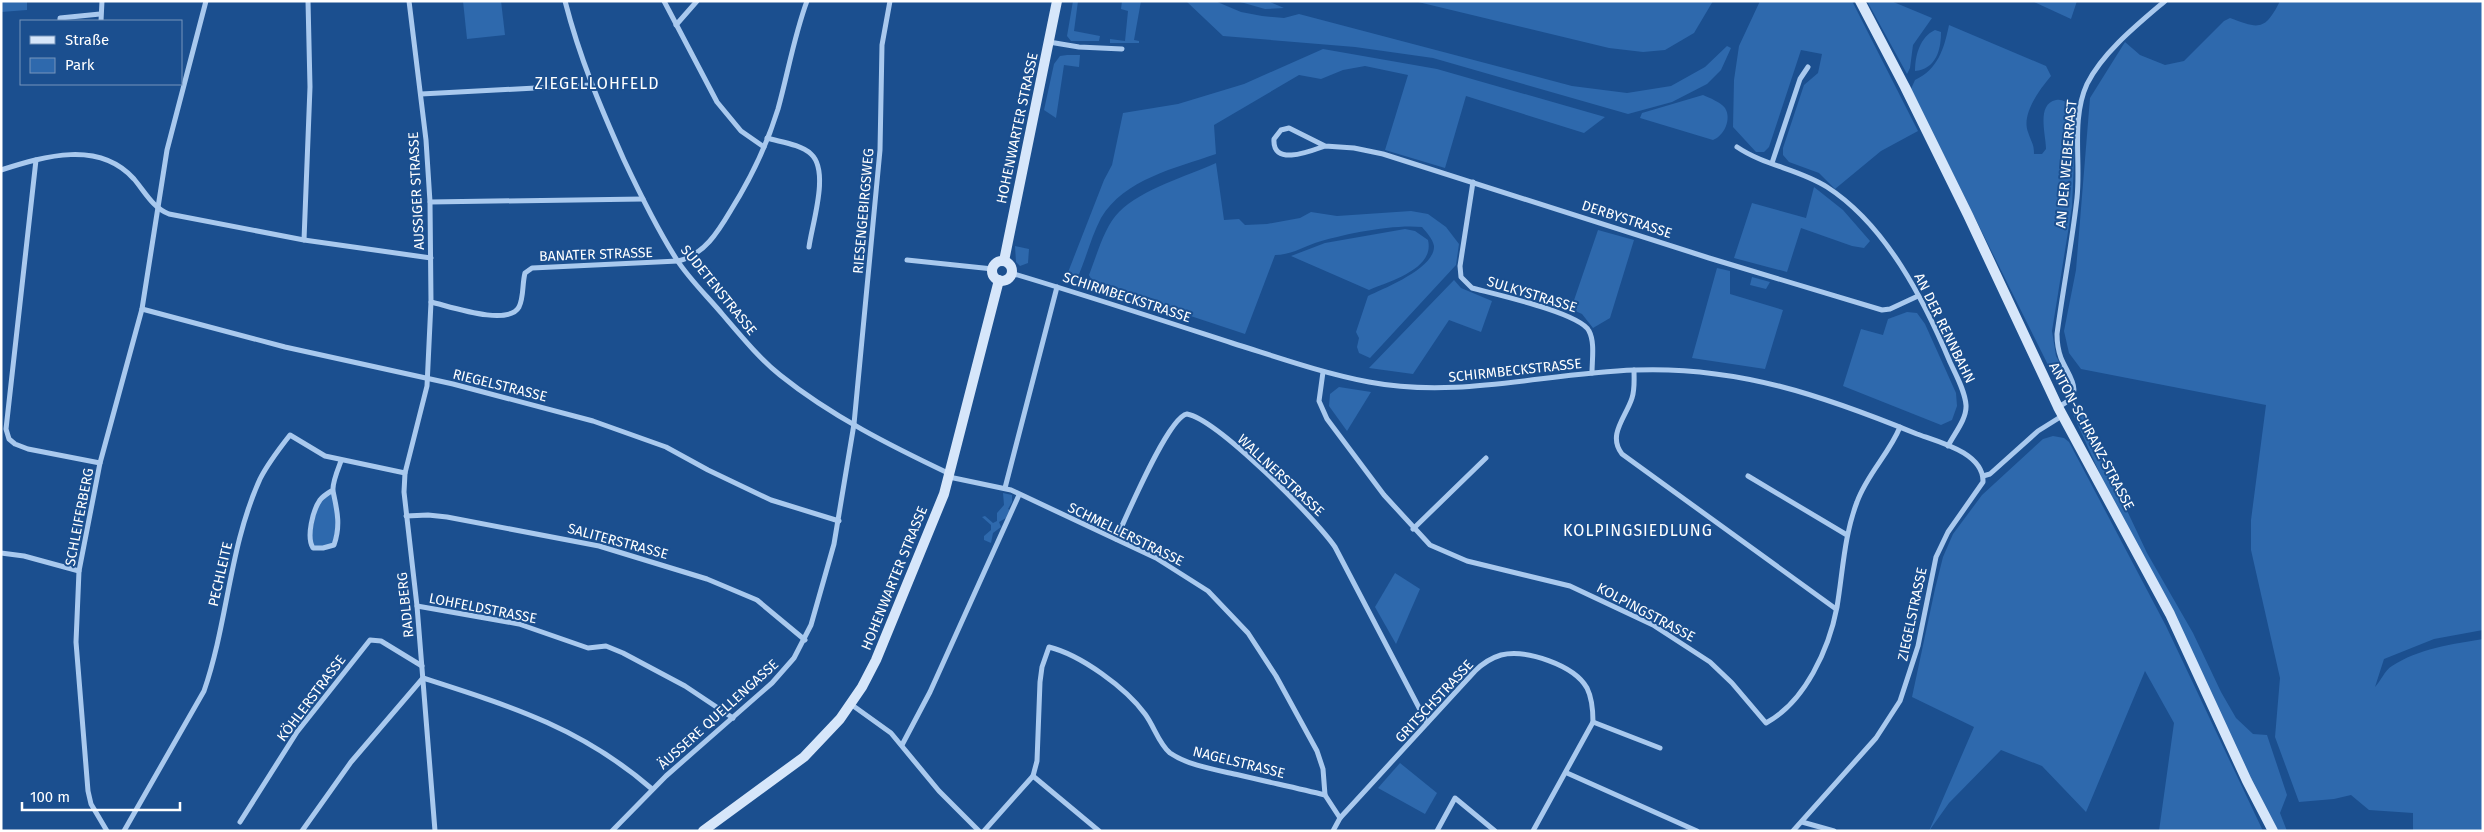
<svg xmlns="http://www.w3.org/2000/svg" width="2484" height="832" font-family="'Fira Sans',sans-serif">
<rect width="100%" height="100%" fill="#1b4f8f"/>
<g fill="#2e69ad">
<path d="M1,1h26v9l-26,2z"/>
<path d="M463,1h38l4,34 -38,4z"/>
<path d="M1073,1h5l-4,30 26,5 -1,5h-28l-4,-5z"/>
<path d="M1122,1h19l-7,39 5,1v2h-29v-4l15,2 3,-30 -7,-2z"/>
<path d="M1186,1h29l26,11 21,4 22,2 15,-4 273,72 55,7 44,-7 34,-19 22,-21 4,2 -10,22 -14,14 -35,18 -44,12 -195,-56 -78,-11 -132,-11z"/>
<path d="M1237,1h31l16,7 -19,1z"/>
<path d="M1414,1h299l-19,32 -29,17 -22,2 -34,-4z"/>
<path d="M1760,1h92l66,130 -37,20 -46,38 -16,-16 -30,-11 -6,-7v-7l21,-63 14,-12 4,-19 -21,-4 -32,97 -5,5h-8l-23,-25 1,-47 5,-34z"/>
<path d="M1867,1h24l41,17 -19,27 -3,23 -3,6z"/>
<path d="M2032,1h45l-6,18z"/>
<path d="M2280,1h203v629l-49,9 -50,20 -9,28c5,-5 10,-17 17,-21 26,-17 60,-22 91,-27v192h-70v-18l-44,-3 -18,-15 -17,4 -35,3 -24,-65 5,-59 -29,-128v-30l15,-115 -185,-36 -12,-16 -5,-22 12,-61 14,-172 35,-56 15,13 25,10 19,-4 40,-40 6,-3c29,11 35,13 50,-17z"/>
<path d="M1949,25l97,41 5,10c-11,13 -30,38 -23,56 3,10 6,11 6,22h8l4,-5c0,-14 -10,-45 10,-49 11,-2 15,8 20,16l-4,91 -20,124 4,25 13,24 -11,5 -147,-296 4,-9c23,-11 29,-31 34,-55z"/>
<path d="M1935,30l6,2c0,18 -5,37 -26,39 0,-16 5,-34 20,-41z"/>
<path d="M1323,49l114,20 168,48 -21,16 -118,-37 -21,72 -60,-18 23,-75 -43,-9 -22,4 -22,9 -22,-4 -85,50 2,29c-40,14 -92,25 -115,64 -10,19 -15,41 -24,61l-12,1 39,-100 8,-15 11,-52 55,-9 66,-20z"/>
<path d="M1067,55h13l-1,12 -15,-2 -8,53 -12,-8 10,-46 6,-8z"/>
<path d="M1703,95c7,3 17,7 22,13 7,11 -1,28 -12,32l-73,-22 2,-5z"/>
<path d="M1216,163l8,57 15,-1 6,6 22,-1 33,-6 11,-6 26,4 74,-5 17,3 18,13 13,17 -3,21 -86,93 -11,-5 -2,-6 2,-9 -3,-6 12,-36c17,-8 67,-28 66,-50 -1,-7 -8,-14 -12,-19 -29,-3 -79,7 -107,16 -14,5 -25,12 -40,12l-30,79 -151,-50 -5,-9c8,-20 15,-48 30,-63 23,-23 68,-36 97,-49z"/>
<path d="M1814,187l29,23 27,31 -6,7 -12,-2 -51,-18 -14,44 -53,-14 18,-55 54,15z"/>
<path d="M1405,229l10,2 13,9c7,29 -38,41 -59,50l-78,-34 34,-13z"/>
<path d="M1598,230l36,10 -24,78 -17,10 -11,-14 -11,-5z"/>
<path d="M1015,246l14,3 -1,14 -8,3 -4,-4z"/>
<path d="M1717,268l13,3v23l53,16 -18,59 -73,-11z"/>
<path d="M1752,277l18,5 -4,7 -16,-4z"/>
<path d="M1454,280l7,8 31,13 -11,31 -32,-12 -36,54 -44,-6z"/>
<path d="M1907,312l10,1 8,11 31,69 1,13 -5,14 -11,5 -98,-39 18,-57 22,6 5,-16z"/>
<path d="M1339,387l32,5 -24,39 -18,-25 1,-12z"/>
<path d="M2085,412l12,35 50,106 46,80 28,59 15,26 17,16 14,1 20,60 -7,18 7,18h-10l-164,-328 -40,-89z"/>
<path d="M2053,436l11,2 5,4 97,184 97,205h-104l15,-108 -29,-52 -59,141 -44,-46 -41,-16 -52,53 -20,28 45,-104 -62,-30 23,-108 8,-32 10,-23 29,-39 61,-56z"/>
<path d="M333,490l5,17 -4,38 -17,3 -7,-6 8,-38z"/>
<path d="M1003,493l9,2v7l-4,7 2,1 -4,8 -7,4 2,5 -8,6 -2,10 -7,-3v-4l7,-6v-5l-9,-8 3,-1 8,7 4,-2v-8l7,-8z"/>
<path d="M1395,573l25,16 -24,55 -21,-37z"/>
<path d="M1400,763l37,30 -12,21 -47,-26z"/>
</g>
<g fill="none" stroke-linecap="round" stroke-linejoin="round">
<g stroke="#a9c9ee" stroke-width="5">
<path d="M409,1l17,139 4,62 1,100 -4,84 -22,87 -1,19 13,114 18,225"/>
<path d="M565,1c15,58 35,105 59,159 16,34 33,69 53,100 13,20 31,37 46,55 18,21 36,43 57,60 51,41 111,71 170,99"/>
<path d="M664,1l53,101 24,29 23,16"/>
<path d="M60,21v-3l40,-4"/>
<path d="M101,21l1,-20"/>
<path d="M676,25l21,-24"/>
<path d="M1049,42l30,5 43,2"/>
<path d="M421,94l170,-9"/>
<path d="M767,138c13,4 33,6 44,16 19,17 1,70 -2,93"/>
<path d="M1325,146c-14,5 -53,21 -51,-7l7,-9 8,-2 36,18 29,2 29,6 326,104 173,52 8,-1 28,-13"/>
<path d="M1737,147c28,19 62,22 90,40 59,38 97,113 123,175 6,13 15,29 16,43 1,14 -12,29 -18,41"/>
<path d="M36,160l-30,269 3,10 6,5 13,5 72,14"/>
<path d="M1772,163l28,-84 8,-12"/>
<path d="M1,170c44,-14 98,-30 133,9 11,13 19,29 35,35l135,26 127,18"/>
<path d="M1473,182l-13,84 1,11 11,11c22,6 108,25 117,43 6,11 3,29 3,42"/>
<path d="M430,202l213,-3"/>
<path d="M304,240l6,-153 -2,-86"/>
<path d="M907,260l86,9"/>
<path d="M1011,273c74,22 147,46 221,70 45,14 90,30 137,39 90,17 176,-9 266,-12 103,-4 189,26 282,64 22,8 67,19 66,48l-35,50 -12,25 -18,89 -18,55 -24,37 -83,93"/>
<path d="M431,302c18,4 77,25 88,5 5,-10 3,-23 6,-34l7,-5 146,-7c26,-6 40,-29 53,-51 20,-32 36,-65 47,-101 10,-36 16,-73 29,-108"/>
<path d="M142,309l143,38 168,37 140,37 73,26 42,23 63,30 68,21"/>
<path d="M1634,370c0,9 1,19 -2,28 -6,19 -25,37 -10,56l214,155"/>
<path d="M1323,372l-4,29 8,18 57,76 46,50 37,16 103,25 83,39 57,37 22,21 34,40c39,-21 63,-74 71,-116 6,-36 7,-71 20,-105 10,-28 32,-48 43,-75"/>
<path d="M2058,407c29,-14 11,-29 3,-49 -3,-8 -4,-16 -4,-24 6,-45 15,-91 20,-136 4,-37 -6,-79 10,-114 16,-32 51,-60 78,-83"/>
<path d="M1748,476l99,59"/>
<path d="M1983,476l7,-2 48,-43 24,-15"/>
<path d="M949,477l62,13 145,68 52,33 40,42 28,43 41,75 6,18 2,26 15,23"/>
<path d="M1005,488l52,-201"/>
<path d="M333,490c-5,3 -10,6 -13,10 -7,10 -14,37 -7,48h10l11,-3c7,-20 3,-35 -1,-54 -1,-8 5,-22 8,-30"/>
<path d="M406,516l22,-1 19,2 152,29 108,33 50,21 48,40"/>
<path d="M1413,529l73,-71"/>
<path d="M1116,539c10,-21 52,-122 71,-125 31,6 129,105 148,133l92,176"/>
<path d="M1,553l23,3 55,15"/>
<path d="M417,606l102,18 69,24 18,-2 17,7 62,33 48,32"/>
<path d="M423,678c87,28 159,50 229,111"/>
<path d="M852,705l39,28 48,58 40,40"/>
<path d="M1593,722l67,26"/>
<path d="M902,745l28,-53 89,-197"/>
<path d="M1567,773l130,58"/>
<path d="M1033,776l4,-15 3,-79 2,-15 7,-20c32,8 77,41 96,67 9,12 14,30 25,39 19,13 47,17 69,22 29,7 58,13 86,20"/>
<path d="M240,822l57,-90 73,-92 11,1 41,25"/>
<path d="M1802,822l32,9"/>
<path d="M107,831l-16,-27 -3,-13 -12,-149 3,-71 21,-108 42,-154 25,-159 39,-149"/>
<path d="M124,831l80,-140c24,-69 25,-144 56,-212 8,-16 19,-30 30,-44l35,21 80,17"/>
<path d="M302,831l49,-69 72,-84"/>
<path d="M612,831l54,-55 106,-93 22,-25 17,-33 23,-81 20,-120 26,-274 2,-105 8,-44"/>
<path d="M984,831l49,-55 66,55"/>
<path d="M1333,831l7,-13 135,-147c7,-7 16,-13 26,-16 25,-6 73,10 86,33 5,10 6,23 6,34l-60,109"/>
<path d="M1437,831l18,-33 40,33"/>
</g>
<g stroke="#d6e6fa" stroke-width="10">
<path d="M1860,1l45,86 63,128 90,192 112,207 77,167 26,50"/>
<path d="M1004,261l53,-260"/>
<circle cx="1002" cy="271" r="10"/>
<path d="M703,831l101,-74 36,-38 22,-32 14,-27 68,-166 55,-214"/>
</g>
</g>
<g text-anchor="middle" stroke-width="4" stroke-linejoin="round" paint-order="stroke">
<g font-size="14" fill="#fff" stroke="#1b4f8f">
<text transform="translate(1017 128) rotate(-78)" y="5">HOHENWARTER STRASSE</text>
<text transform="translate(2066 164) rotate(-85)" y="5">AN DER WEIBERRAST</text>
<text transform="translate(416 191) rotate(-93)" y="5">AUSSIGER STRASSE</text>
<text transform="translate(863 211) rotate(-85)" y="5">RIESENGEBIRGSWEG</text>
<text transform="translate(1627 219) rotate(18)" y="5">DERBYSTRASSE</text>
<text transform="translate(596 254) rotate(-2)" y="5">BANATER STRASSE</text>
<text transform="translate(719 290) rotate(51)" y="5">SUDETENSTRASSE</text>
<text transform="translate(1532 294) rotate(17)" y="5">SULKYSTRASSE</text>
<text transform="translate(1127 297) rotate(18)" y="5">SCHIRMBECKSTRASSE</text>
<text transform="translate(1945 328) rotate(64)" y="5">AN DER RENNBAHN</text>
<text transform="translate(1515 370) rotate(-6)" y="5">SCHIRMBECKSTRASSE</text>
<text transform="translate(500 385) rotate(14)" y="5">RIEGELSTRASSE</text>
<text transform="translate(2092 436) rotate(62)" y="5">ANTON-SCHRANZ-STRASSE</text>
<text transform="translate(1281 475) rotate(43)" y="5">WALLNERSTRASSE</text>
<text transform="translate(79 517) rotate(-79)" y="5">SCHLEIFERBERG</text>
<text transform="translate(1126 534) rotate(26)" y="5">SCHMELLERSTRASSE</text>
<text transform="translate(618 541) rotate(15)" y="5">SALITERSTRASSE</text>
<text transform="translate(220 574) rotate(-77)" y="5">PECHLEITE</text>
<text transform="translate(894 578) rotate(-68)" y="5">HOHENWARTER STRASSE</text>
<text transform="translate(405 605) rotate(-96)" y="5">RADLBERG</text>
<text transform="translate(483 608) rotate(11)" y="5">LOHFELDSTRASSE</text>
<text transform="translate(1646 612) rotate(28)" y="5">KOLPINGSTRASSE</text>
<text transform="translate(1912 614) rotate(-78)" y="5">ZIEGELSTRASSE</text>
<text transform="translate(311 698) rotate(-53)" y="5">KÖHLERSTRASSE</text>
<text transform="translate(1434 701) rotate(-47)" y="5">GRITSCHSTRASSE</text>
<text transform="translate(718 714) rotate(-42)" y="5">ÄUSSERE QUELLENGASSE</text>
<text transform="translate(1239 762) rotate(14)" y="5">NAGELSTRASSE</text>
</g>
<g font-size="16" letter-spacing="1" fill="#fff" stroke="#1b4f8f">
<text x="597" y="89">ZIEGELLOHFELD</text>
<text x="1638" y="536">KOLPINGSIEDLUNG</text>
</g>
</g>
<rect width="2484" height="832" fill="none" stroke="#ffffff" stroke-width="5"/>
<rect x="20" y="20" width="162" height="65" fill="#1b4f8f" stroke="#7695bc"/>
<rect x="30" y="36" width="25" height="8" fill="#d6e6fa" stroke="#7695bc"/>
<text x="65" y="45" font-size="15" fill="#ffffff">Straße</text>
<rect x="30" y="58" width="25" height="15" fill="#2e69ad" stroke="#7695bc"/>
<text x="65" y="70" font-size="15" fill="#ffffff">Park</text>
<path d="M22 802v8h158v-8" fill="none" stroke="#ffffff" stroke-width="2.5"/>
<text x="30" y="802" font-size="15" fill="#ffffff" stroke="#1b4f8f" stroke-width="4" paint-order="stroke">100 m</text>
</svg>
